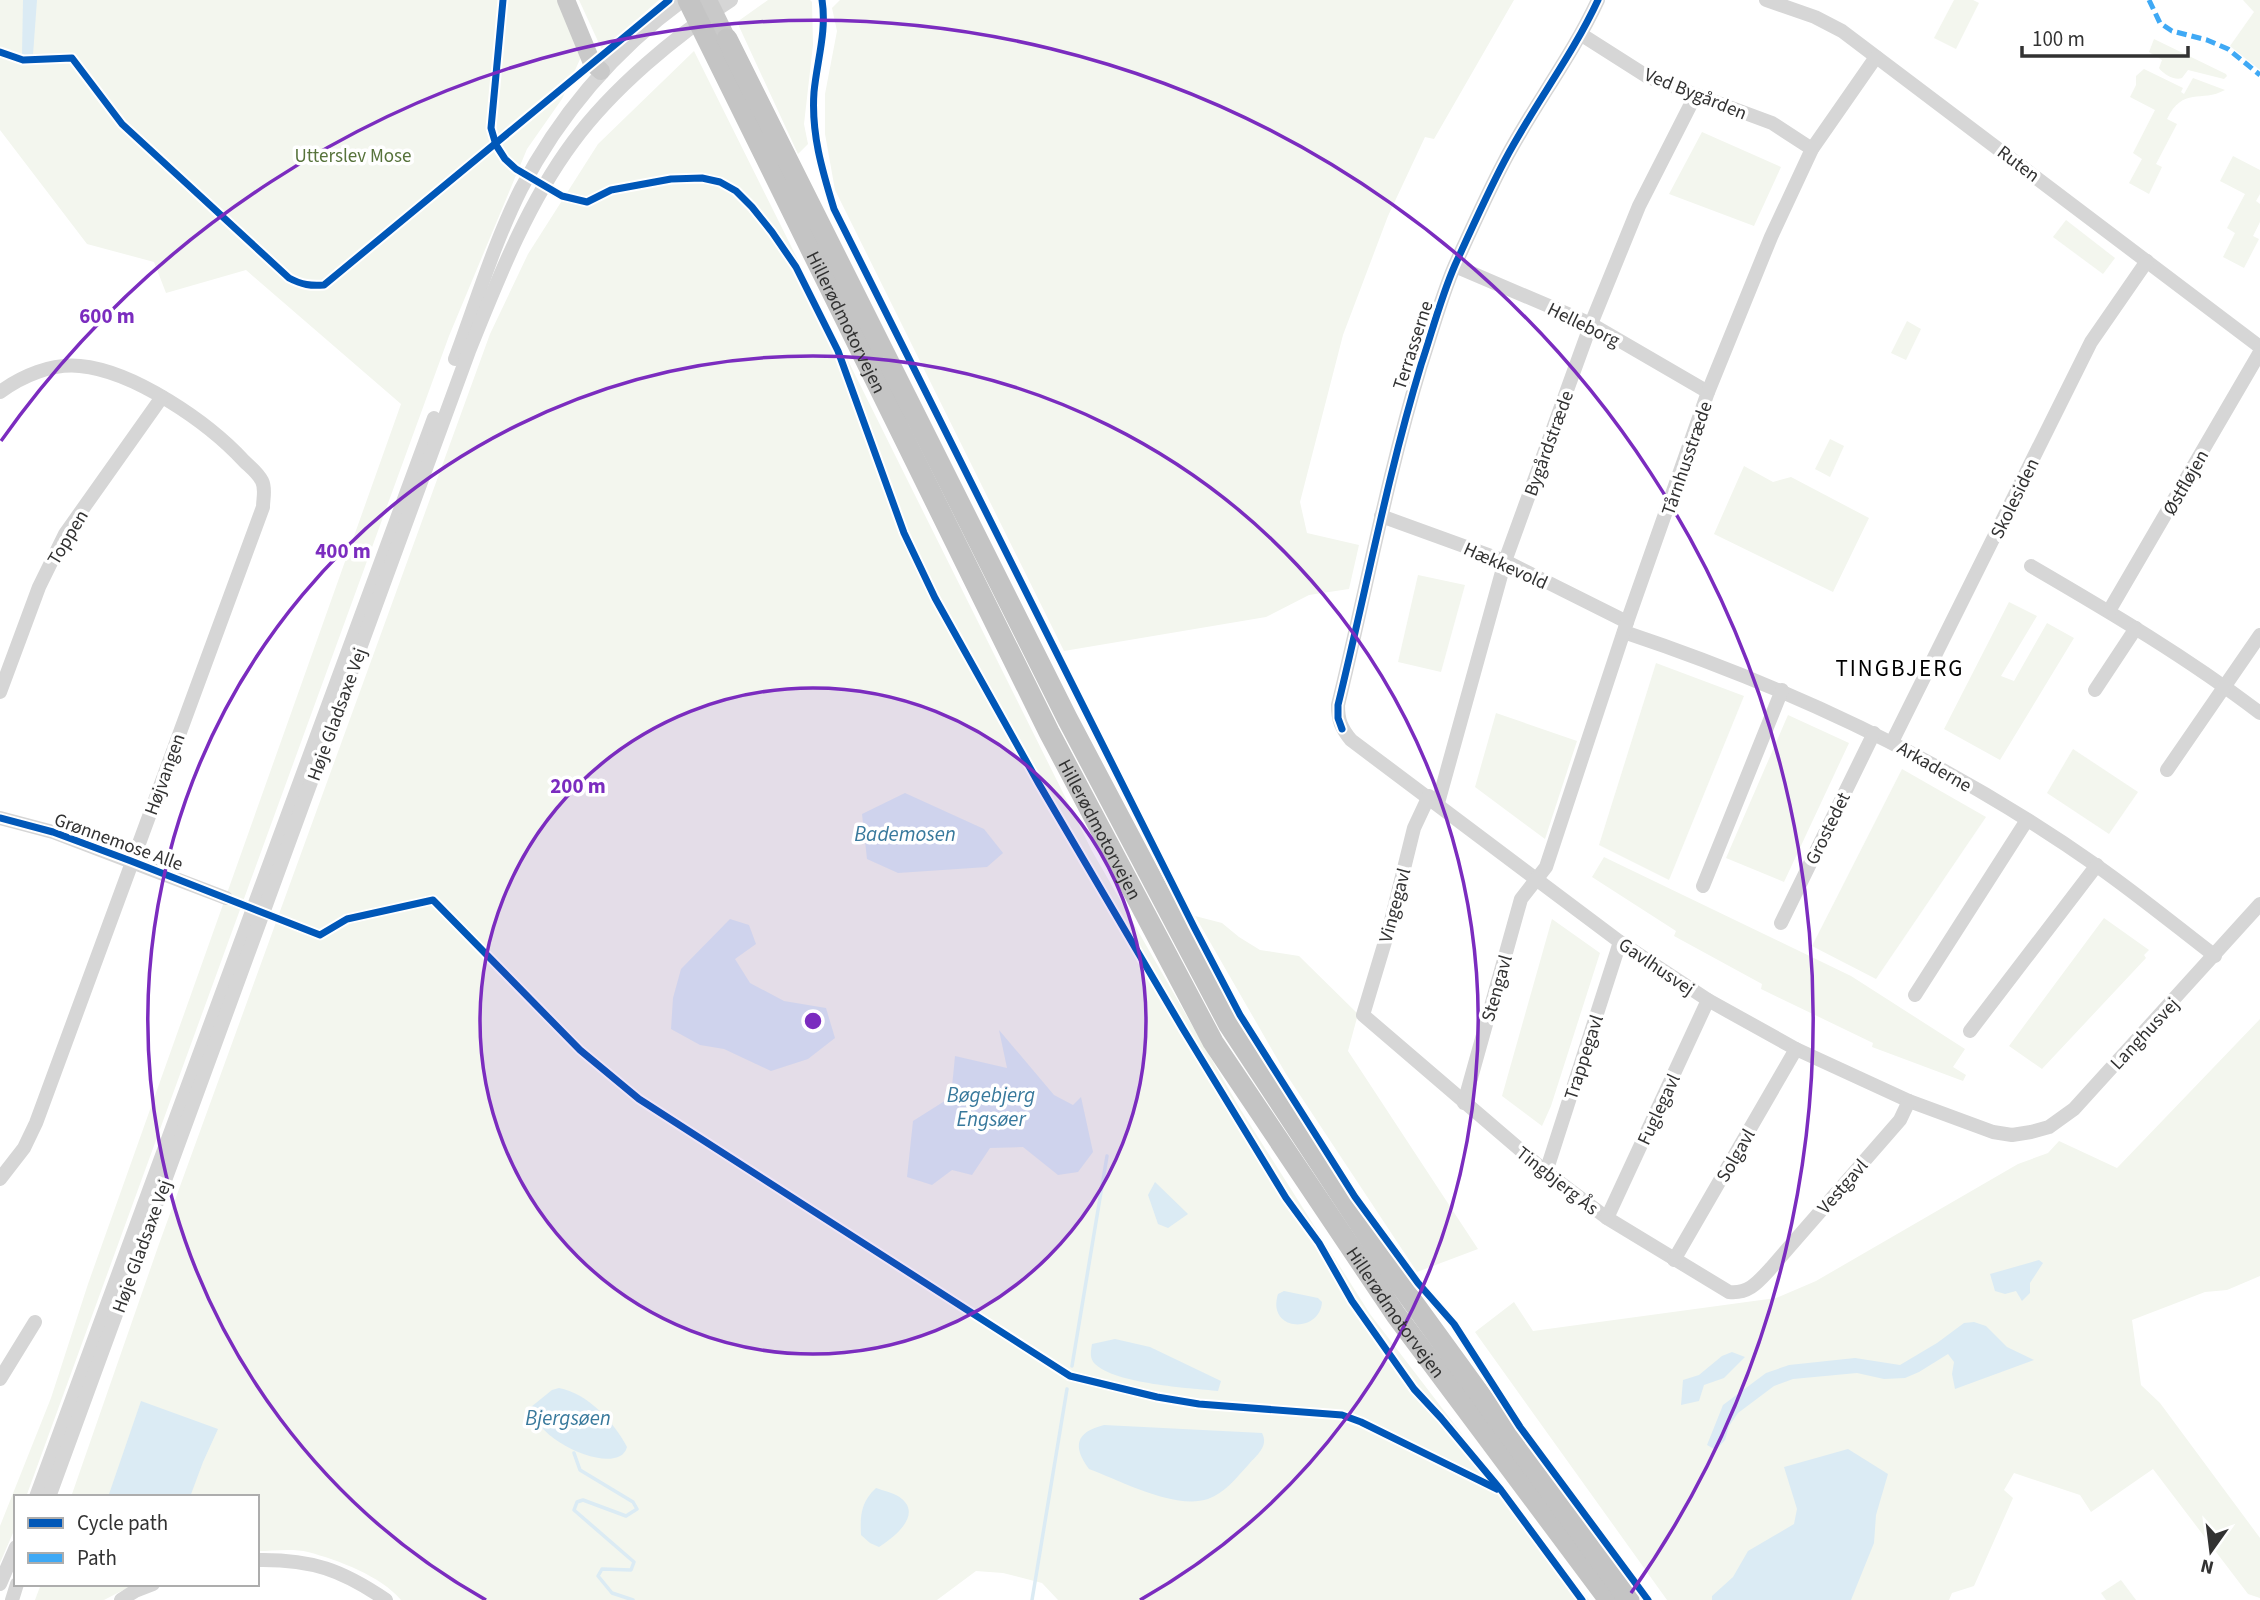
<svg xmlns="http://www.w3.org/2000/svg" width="2260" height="1600" font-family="'Source Sans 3',sans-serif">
<rect width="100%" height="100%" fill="#fff"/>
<g fill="#f3f6ee">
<path d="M0,0h557l24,57 -19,42 -35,50 -78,187 -423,1161h-10v29l-16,37v-37l51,-128 37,-114 313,-880 -155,-134 -80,23 -12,-31 -67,-18 -87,-114z"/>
<path d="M579,0h80l-57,50z"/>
<path d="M768,0h42l2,2 1,43 -9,79 4,20 -10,10 -61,-132z"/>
<path d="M840,0h674l-80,139 -9,-2 -37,79 -45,119 -43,167 7,31 52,12 -10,44 -40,6 -43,22 -202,34 -229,-461 -10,-56v-40l12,-63 -5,-23z"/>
<path d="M1954,0h19l6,3 -23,46 -22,-11z"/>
<path d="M2243,0h17v70l-30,-24 24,-34z"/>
<path d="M2154,39l72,35 1,2 -3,3 -36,-9 -6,8c-7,3 -19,-4 -23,-10l3,-8 -13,-8z"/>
<path d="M694,51l398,800 147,256 131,207 219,286h-531l-16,-17 -39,-10 -27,-2 -39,29h-536c-20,-24 -63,-40 -93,-48 -15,-4 -35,-1 -51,-1v-54h-186l88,-253 331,-910 38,-80 70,-110z"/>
<path d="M2144,69l39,19 -2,4 3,2 9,-16 32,12c-24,13 -42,-4 -58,29l10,5 -21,40 6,3 -13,27 -20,-11 13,-24 -9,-6 22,-43 -25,-13 6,-12v-9z"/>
<path d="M1702,132l79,35 -27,59 -85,-32z"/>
<path d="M2233,156l27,14v24l-4,7 4,3v18l-7,14 6,3 -15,29 -21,-11 12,-24 -8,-5 18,-34 -25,-13z"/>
<path d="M2066,220l49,38 -12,16 -50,-37z"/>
<path d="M1907,321l14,8 -15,31 -15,-7z"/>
<path d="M1830,439l14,7 -14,31 -15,-8z"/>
<path d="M1744,466l29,16 18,-5 78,41 -36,74 -119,-58z"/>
<path d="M1418,575l47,10 -24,87 -43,-10z"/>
<path d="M2009,602l28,14 -36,60 13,5 33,-58 27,15 -74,122 -56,-31z"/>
<path d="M1656,663l88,33 -75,184 -70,-35z"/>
<path d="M1496,713l81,28 -32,98 -70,-52z"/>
<path d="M1788,715l61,28 -65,139 -58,-24z"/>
<path d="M2073,749l65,43 -29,42 -62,-41z"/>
<path d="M1902,769l84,48 -110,162 -64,-33z"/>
<path d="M1604,857l247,119 114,73 -12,18 13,8 -3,6 -91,-34 1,-4 -112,-54 1,-5 -88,-48 2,-5 -84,-54z"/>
<path d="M1195,916l27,7 17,14 21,13 39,6 59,58 -10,37 130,198 -61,23 -131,-198z"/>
<path d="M2104,918l45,32 -5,5 2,3 -104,111 -33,-23z"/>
<path d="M1552,919l48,34 -49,153 -9,20 -40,-30z"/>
<path d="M2260,1019v257l-33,14 -22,2 -73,28 9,65 19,18 100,135v60l-12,-4 -95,-125 -62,43 -11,-17 -66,-22 -10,17 9,8 -39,88 -22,7 -3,7h-282l-192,-268 39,-30 19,29 243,-33 40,-17 202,-117 30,-11 11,-12 58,27z"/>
<path d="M2121,1580l15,20h-30l-5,-7z"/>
<path d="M41,1584h94l-31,16h-69z"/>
</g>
<g fill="#dbebf4">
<path d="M23,0h14l-4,55h-11z"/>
<path d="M905,793l79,36 19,24 -16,14 -89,6 -31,-14 -5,-45z"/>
<path d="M730,919l19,6 7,19 -21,15 15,24 34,18 42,7 9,30 -27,21 -37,12 -47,-22 -24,-4 -29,-16 2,-31 8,-29z"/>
<path d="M999,1030l55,65 19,10 8,-8 12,55 -15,20 -20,3 -35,-28 -33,1 -18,27 -20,-5 -20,15 -25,-8 6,-56 38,-24 4,-41 52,12z"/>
<path d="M1155,1182l33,32 -20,14 -10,-4 -10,-29z"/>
<path d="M2039,1260l4,3 -13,20v10l-8,8 -6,-10 -11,3 -10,-3 -5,-17z"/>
<path d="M1284,1291l34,7 4,4c-2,32 -56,30 -44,-8z"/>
<path d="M1974,1322l12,4 21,21 27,13 -79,29 -3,-15 2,-12 -6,-8 -29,18 -14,6 -21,1 -27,-6 -64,6 -19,7 -36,27 -9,13 -4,14 -9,10 -9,-5 16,-40 43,-32 23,-8 66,-7 45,7 37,-22 27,-20z"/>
<path d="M1115,1339l35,8 71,34 -3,10c-29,-3 -102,-7 -123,-27 -6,-6 -4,-13 -3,-20z"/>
<path d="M1732,1352l13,5 -21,21 -20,7 -5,16 -18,4 2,-25 16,-5 23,-19z"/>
<path d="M559,1388c28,5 55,34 68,59 -8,31 -92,-5 -96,-40l21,-17z"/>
<path d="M141,1401l77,28 -15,33 -13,35h-82z"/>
<path d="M1104,1425l158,8c7,13 -5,22 -13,31 -12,13 -24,29 -41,35 -33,11 -87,-18 -119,-30 -17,-23 -13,-37 15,-44z"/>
<path d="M1848,1449l40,25 -12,41 -2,28 -23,57h-139v-4l21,-19 15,-26 46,-27 3,-15 -13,-42z"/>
<path d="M876,1488c8,3 20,5 26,11 20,17 -9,39 -23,48l-9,-4 -9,-8c-1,-20 0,-33 15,-47z"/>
</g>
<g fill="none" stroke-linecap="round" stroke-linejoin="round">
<g stroke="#dbebf4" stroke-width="3.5">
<path d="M1072,1366l35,-210"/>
<path d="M574,1453l6,17 53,32 4,7 -11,7 -43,-16 -6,2 -3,8 60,52 -3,8 -29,-1 -4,7 14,17 21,7"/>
<path d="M1032,1600l35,-211"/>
</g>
<g stroke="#d6d6d6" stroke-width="14">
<path d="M1598,0c-26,56 -64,105 -93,160 -18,34 -34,70 -50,105 -14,32 -23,67 -34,100 -34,112 -55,226 -83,340 0,15 3,23 13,35l269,202 88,58 88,49 113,52 84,31 19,3 19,-3 18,-5 25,-18 186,-205"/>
<path d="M1766,0l49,17 27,14 418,316"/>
<path d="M1582,35l66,42 124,46 40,26"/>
<path d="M1455,266l136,58 117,68"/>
<path d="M455,359c21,-56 39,-116 66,-170 39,-75 94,-139 162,-189"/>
<path d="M0,392c22,-16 52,-29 80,-26 54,5 128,56 164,95 6,6 14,12 18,20 4,8 1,17 1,26l-227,616 -12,25 -24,31"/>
<path d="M1381,516l124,45 122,61"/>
<path d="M2031,566c79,46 157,92 229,147"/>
<path d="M2109,611l151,-259"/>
<path d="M1624,632c168,56 328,132 473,234 40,28 79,60 118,90"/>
<path d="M2095,690l41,-62"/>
<path d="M0,692l39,-105 26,-53 97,-137"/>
<path d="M1892,742l199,-400 56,-81"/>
<path d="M2167,770l93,-135"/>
<path d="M1429,796l-15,32 -24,97 -27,90 183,157 61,46 122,74c20,2 29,-10 42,-24l129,-148 9,-19"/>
<path d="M1438,803l67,-242 86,-237 48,-118 56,-110"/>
<path d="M0,818l53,14 173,66"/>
<path d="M1703,886l79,-196"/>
<path d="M1781,923l93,-190"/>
<path d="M1915,995l112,-175"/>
<path d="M1970,1031l127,-166"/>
<path d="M1464,1103l57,-204 25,-32 81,-245 81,-230 63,-155 41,-88 64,-92"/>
<path d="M1546,1172l74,-230"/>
<path d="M1607,1218l101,-218"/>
<path d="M1674,1260l122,-211"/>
<path d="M0,1379l35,-57"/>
<path d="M36,1497l398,-1079"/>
<path d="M49,1497l420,-1146c29,-72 58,-147 104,-209 39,-53 103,-107 158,-142"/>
<path d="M257,1560c55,-1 85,10 129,40"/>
<path d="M0,1584l16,-37"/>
<path d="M12,1600l5,-16"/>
<path d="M121,1600l14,-9 18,-7"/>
</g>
<g stroke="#c9c9c9" stroke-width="18">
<path d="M566,0l26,63 9,8"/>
<path d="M708,0l19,39"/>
</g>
<g stroke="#c4c4c4" stroke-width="21">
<path id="s1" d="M688,0l361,732 164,310 183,273 213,285"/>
<path d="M727,39l340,679 162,307 165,251 235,324"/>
</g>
<path stroke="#3fa9f5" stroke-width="5" stroke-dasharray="10 5" stroke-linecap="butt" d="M2149,0l11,23 12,8 35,9 21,9 32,26"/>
<g stroke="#fff" stroke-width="11">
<g id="cycleway">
<path d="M503,0l-12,128 5,17 9,14 11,10 46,27 25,6 24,-12 60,-11 31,-1 18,4 16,9 16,16 20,25 24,35 42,84 66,182 31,65 104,186 144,245 103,169 33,45 33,58 62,88 27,29 60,72 81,110"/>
<path d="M822,0c5,31 -5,61 -8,92 -3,41 8,78 20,117l360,718 46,88 115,182 63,86 36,41 66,103 128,173"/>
<path d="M0,52l23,8 49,-2 50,66 167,154c13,7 22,8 35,7l345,-285"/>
<path d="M1342,729l-4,-11v-13c28,-114 49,-228 83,-340 11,-33 20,-68 34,-100 16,-35 32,-71 50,-105 29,-55 67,-104 93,-160"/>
<path d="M0,818l53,14 78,29 189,74 27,-16 86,-19 147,150 59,49 431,277 87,21 42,7 143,11 19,7 136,67"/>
</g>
</g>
<use href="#cycleway" stroke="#0057b8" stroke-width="7"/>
</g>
<circle cx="813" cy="1021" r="333" fill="#7b2cbf" fill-opacity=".12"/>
<g fill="none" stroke="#7b2cbf" stroke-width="3.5">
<circle cx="813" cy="1021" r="333"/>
<path d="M486 1600A665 665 0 1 1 1140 1600"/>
<path d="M1 441A998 998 0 0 1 1631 1593"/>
</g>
<g text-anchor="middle" stroke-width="7" stroke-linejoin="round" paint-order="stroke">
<g font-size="19" fill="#323232" stroke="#fff">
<text transform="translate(1696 93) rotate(22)" y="7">Ved Bygården</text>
<text transform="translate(2019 163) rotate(37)" y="7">Ruten</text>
<text dy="7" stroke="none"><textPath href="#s1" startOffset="359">Hillerødmotorvejen</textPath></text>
<text transform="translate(1584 324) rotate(26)" y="7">Helleborg</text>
<text transform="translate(1412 345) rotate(-72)" y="7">Terrasserne</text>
<text transform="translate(1548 443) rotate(-70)" y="7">Bygårdstræde</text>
<text transform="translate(1686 458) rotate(-71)" y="7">Tårnhusstræde</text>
<text transform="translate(2185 482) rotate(-60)" y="7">Østfløjen</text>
<text transform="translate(2014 498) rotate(-64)" y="7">Skolesiden</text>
<text transform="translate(67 537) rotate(-59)" y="7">Toppen</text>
<text transform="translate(1506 565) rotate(24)" y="7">Hækkevold</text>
<text transform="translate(336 714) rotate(-70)" y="7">Høje Gladsaxe Vej</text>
<text transform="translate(1935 766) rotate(30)" y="7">Arkaderne</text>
<text transform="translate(164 774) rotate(-70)" y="7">Højvangen</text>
<text transform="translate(1827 828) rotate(-64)" y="7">Grostedet</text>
<text dy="7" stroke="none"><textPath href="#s1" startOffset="926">Hillerødmotorvejen</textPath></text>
<text transform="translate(119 841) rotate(20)" y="7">Grønnemose Alle</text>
<text transform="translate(1394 905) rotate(-75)" y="7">Vingegavl</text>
<text transform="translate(1657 966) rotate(34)" y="7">Gavlhusvej</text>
<text transform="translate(1496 988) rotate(-74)" y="7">Stengavl</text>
<text transform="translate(2144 1033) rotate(-47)" y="7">Langhusvej</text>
<text transform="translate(1583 1057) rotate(-72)" y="7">Trappegavl</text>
<text transform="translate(1658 1109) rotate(-65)" y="7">Fuglegavl</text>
<text transform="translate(1735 1155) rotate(-60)" y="7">Solgavl</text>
<text transform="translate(1558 1180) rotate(38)" y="7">Tingbjerg Ås</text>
<text transform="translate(1842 1186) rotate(-49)" y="7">Vestgavl</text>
<text transform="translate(141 1246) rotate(-70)" y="7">Høje Gladsaxe Vej</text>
<text dy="7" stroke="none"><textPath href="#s1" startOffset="1493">Hillerødmotorvejen</textPath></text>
</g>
<g font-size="19" fill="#57733b" stroke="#fff">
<text x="353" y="162">Utterslev Mose</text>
</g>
<g font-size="21" font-style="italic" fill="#38799c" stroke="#fff">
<text x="905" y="841">Bademosen</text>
<text x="991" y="1102">Bøgebjerg<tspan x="991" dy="24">Engsøer</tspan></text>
<text x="568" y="1425">Bjergsøen</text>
</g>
<g font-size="23" letter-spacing="2" fill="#000" stroke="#fff">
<text x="1900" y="676">TINGBJERG</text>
</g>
</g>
<circle cx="813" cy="1021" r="10" fill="#7b2cbf" stroke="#fff" stroke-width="3.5"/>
<g font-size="21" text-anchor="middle" font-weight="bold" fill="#7b2cbf" stroke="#fff" stroke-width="7" stroke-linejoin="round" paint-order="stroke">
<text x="107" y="323">600 m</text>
<text x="343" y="558">400 m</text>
<text x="578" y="793">200 m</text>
</g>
<rect x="14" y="1495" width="245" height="91" fill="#ffffff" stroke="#adadad" stroke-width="2"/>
<rect x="28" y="1518" width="35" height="10" fill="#0057b8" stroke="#adadad" stroke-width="2"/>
<text x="77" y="1530" font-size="21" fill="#323232">Cycle path</text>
<rect x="28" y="1553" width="35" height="10" fill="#3fa9f5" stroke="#adadad" stroke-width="2"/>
<text x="77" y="1565" font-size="21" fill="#323232">Path</text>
<g transform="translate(2211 1551) rotate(194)" stroke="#ffffff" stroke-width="5" paint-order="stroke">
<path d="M0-5L12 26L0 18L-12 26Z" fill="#323232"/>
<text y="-10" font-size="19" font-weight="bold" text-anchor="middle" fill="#323232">N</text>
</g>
<path d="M2022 46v10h166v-10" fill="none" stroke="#323232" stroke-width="3.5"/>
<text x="2032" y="46" font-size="21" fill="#323232" stroke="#ffffff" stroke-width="5" paint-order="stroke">100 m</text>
</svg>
